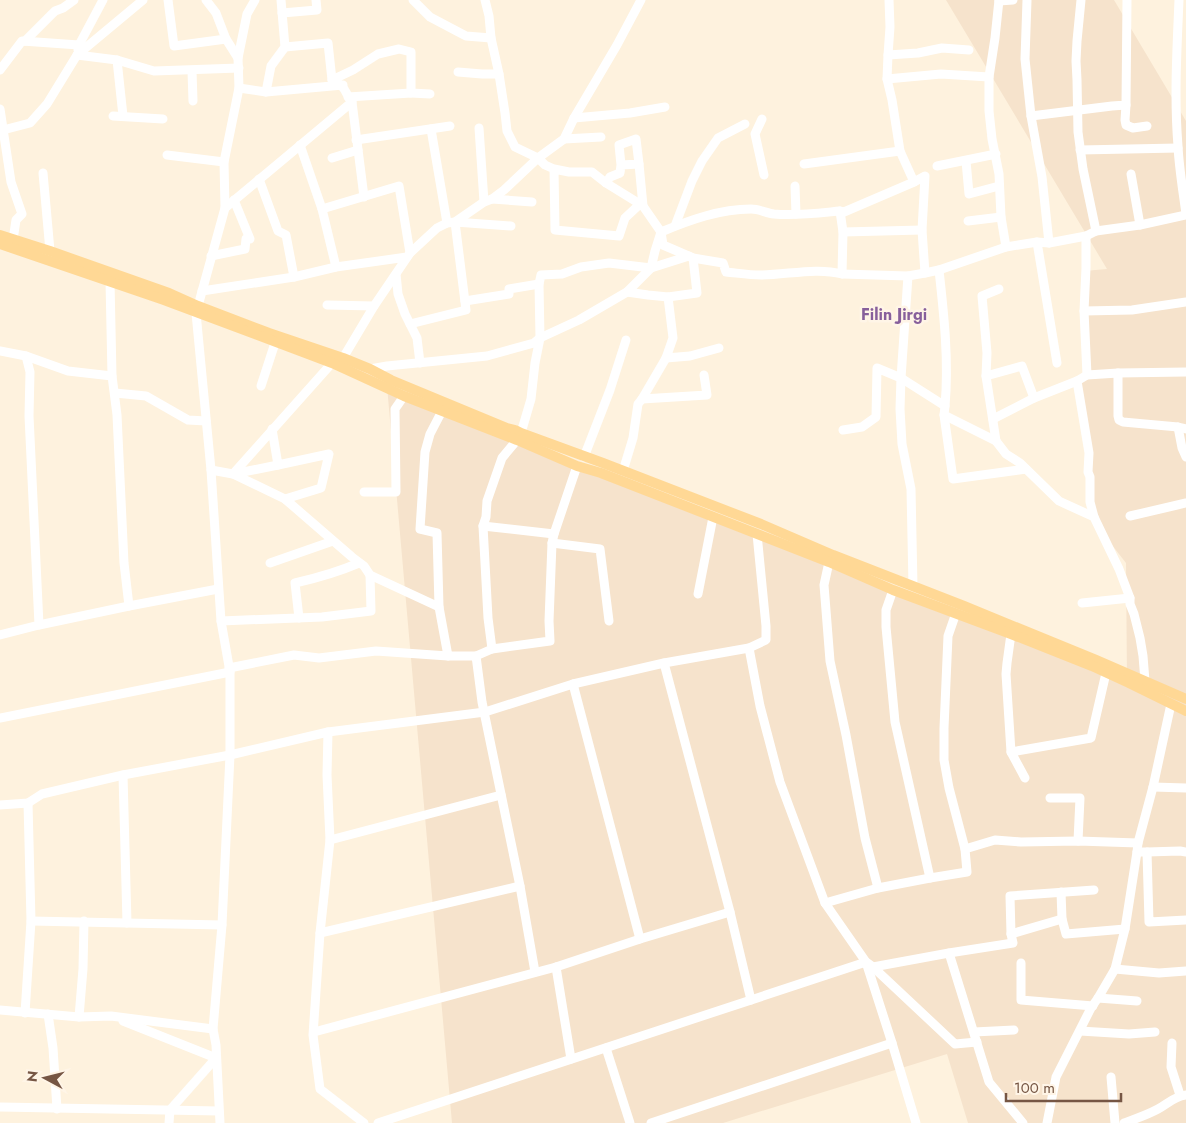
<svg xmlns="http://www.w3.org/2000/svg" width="1186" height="1123" font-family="Jost,sans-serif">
<rect width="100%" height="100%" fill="#fef2de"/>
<path fill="#f6e3cc" d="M946,0h168l72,121v1002h-218l-21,-69 -224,69h-271l-65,-737 740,295 -1,-118 -39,-50 3,-49 -10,-79 5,-11 -1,-103 23,-2z"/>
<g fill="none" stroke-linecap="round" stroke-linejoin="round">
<g stroke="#fff" stroke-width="9">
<path d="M168,0l6,46 52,-7"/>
<path d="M206,0l10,13 10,26 12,19"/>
<path d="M413,0l17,17 36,19 25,2"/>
<path d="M485,0l4,16 2,22 8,36 6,39 2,18 8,16 23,11 7,7 9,4 15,3h23l14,11 34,21 -15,14 -6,18 -64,-6 -1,-61"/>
<path d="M889,0l1,27 -2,28 -1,24 5,21 8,51 14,31 11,-6 -3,54 3,43"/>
<path d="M999,0l-4,38 -6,39v34l3,28 7,35 2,43 5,30"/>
<path d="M1027,0l-2,59 6,57 11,61 7,66"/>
<path d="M1081,0l-4,41 -1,20 1,19 1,52 5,37 13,62"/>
<path d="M1179,0c-2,49 -5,97 -1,146 1,22 5,45 8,68"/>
<path d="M999,1l14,-1"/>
<path d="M282,13l35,-3 -1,-10"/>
<path d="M25,41l30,-30 8,-3 11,-8"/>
<path d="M285,47l43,-4 4,37c15,7 11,10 20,22l12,95"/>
<path d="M78,50l1,-5 24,-45"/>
<path d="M77,55l40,5 37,11 85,-3"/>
<path d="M888,55l30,-2 24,-5 27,2"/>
<path d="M117,60l6,56"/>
<path d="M0,70l22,-29 57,4"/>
<path d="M192,71l1,30"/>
<path d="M458,72l24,2h17"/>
<path d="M887,79l54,-5 48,3"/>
<path d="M332,80l21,-10 25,-16 21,-5 12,3v41l19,1"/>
<path d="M239,88l27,4 77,-7"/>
<path d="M266,92l5,-26 14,-19 -4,-47"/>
<path d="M348,97l63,-4"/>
<path d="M1126,105l-1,15 1,5 7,3 14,-2"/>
<path d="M0,109l11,73 11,32 -6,6 -3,20"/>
<path d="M113,116l50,3"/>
<path d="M1031,116l81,-10 14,-1 1,-105"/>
<path d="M574,118l56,-5 35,-6"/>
<path d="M762,119l-7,15 9,41"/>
<path d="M479,128l5,74"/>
<path d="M431,129l16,94"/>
<path d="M0,130h3l27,-7 17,-19 30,-49 66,-55"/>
<path d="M564,139l37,-2"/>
<path d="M356,140l94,-14"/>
<path d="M300,145l22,64 14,58"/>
<path d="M1080,150l98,-2"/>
<path d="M167,155l57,7"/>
<path d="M332,158l26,-8"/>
<path d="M966,161l3,33 30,-8"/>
<path d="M639,164l4,42"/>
<path d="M804,164l96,-13"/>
<path d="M937,166l59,-12"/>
<path d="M43,173l7,78"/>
<path d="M1131,174l9,51"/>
<path d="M259,179l19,52 8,4 8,42"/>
<path d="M606,183l4,-6 10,-4 1,-8 18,-1 -3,-25 -17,6 2,20"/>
<path d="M795,186l1,28"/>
<path d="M492,199l40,3"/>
<path d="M640,204l3,2 18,26 2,13 30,13 30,5 3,9c11,1 23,3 35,3 26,0 55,-8 81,-1l66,2 17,-3 14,-3 67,-23 31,-5 12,1 37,-7 10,-5 44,-6 46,-10"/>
<path d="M225,208l127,-106"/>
<path d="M322,209l77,-23 11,67"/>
<path d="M840,211l3,21 -1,42"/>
<path d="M968,221l33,-4"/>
<path d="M675,226l17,-45 10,-20 16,-23 27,-14"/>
<path d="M843,232l79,-2"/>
<path d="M1086,236v32l-2,43 3,64"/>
<path d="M1037,242l20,121"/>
<path d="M211,256l34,-7 1,-10h4l-16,-39"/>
<path d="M939,270c5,45 10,91 6,136"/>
<path d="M396,274l2,20 7,20 12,24 3,25"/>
<path d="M908,276l-7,102 -1,31 2,35 9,45 2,97"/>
<path d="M110,281l2,95 5,39 7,148 5,43"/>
<path d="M202,291l92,-14 42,-10 71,-10"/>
<path d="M627,292l21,3 20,2 29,-4 -4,-35"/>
<path d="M465,301l44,-7v-5l30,-5"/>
<path d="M327,305l47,1"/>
<path d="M198,306l27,-98 -1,-46 15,-74 -1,-30 9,-44 8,-14"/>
<path d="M1084,311l48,-1 54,-8"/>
<path d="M196,313l15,157 10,151 9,51v83l-8,170 -9,104 3,16 4,78"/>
<path d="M410,324l56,-14 -11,-88 56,4"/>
<path d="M0,351l26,5 42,15 44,5"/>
<path d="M343,358l31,-52 36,-53 27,-25 10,-5 8,-1 29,-20 8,-3 12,-9 34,-32 26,-19 10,-21 43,-73 24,-45"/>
<path d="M666,358l24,-2 29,-8"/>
<path d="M370,369l17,-3 100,-10 47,-13 6,-5 39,-18 48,-28 24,-24 4,-17 6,-19c29,-12 59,-23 90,-23 8,0 15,4 23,5 22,2 45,-1 66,-3l4,1 70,-30"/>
<path d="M1118,373v43l1,4 4,2 55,5 8,2"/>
<path d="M986,376l36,-10 12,32"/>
<path d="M1077,381l12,72 -1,19 2,5v25l4,15"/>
<path d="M261,386l14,-43"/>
<path d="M115,393l31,3 42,24 18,1"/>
<path d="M642,399l65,-4 -3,-20"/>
<path d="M442,411l-12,23 -5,18 -5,77 17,4 2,74 9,49"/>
<path d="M944,415l9,64 73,-10"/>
<path d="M993,419l41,-21 43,-17 10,-6 31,-2 68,-1"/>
<path d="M1178,427l4,21 4,9"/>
<path d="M272,429l6,36 51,-11 -8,34 -36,11"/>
<path d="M843,430l19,-3 14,-10 1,-49 24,10 44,28 -1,9 52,26 10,13 14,9 39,38 35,16 25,52 11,29v6l4,10 6,24 3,18 2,25"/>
<path d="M521,433l10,-34 4,-36 5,-25 -1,-54 2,-9 21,-1 19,-7 28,-4 42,5 38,-12"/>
<path d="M517,440l-15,18 -15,43 -1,16 -3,9 5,92 4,31 -16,7 6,46 38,184 15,86"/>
<path d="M996,441l-10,-65 1,-23 -5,-57 17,-7"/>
<path d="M584,457l26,-67 16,-50"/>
<path d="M278,465l-45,9 52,25 67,58 12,9 6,9 69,32"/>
<path d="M211,470l22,4 99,-111"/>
<path d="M623,471l10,-33 5,-34 4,-5 24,-41 7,-20 -5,-41"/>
<path d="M364,492h32l-1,-83 9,-13"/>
<path d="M1130,516l56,-13"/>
<path d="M483,526l71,8"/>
<path d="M757,534l9,92v14l-17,8 11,58 20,76 45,121 41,59 7,5 82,77 22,-2"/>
<path d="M552,543l48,6 9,72"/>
<path d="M829,562l-5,23 6,76 16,74 19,103 13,50"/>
<path d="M270,563l63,-22"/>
<path d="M893,590l-7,20v17l9,95 35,156"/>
<path d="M698,594l15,-77"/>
<path d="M1082,603l48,-5"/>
<path d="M956,613l-8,23 -4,92v32l5,28 16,61"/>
<path d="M299,618l-4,-35c22,-5 43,-11 64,-20"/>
<path d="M221,621l101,-4 49,-6 -1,-36"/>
<path d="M39,625l90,-19 89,-17"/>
<path d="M1011,634l-4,29 -1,11 5,78 80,-14 15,-65"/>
<path d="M0,635l39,-10 -10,-209 1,-44 -4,-16"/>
<path d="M492,649l58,-8 -1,-20 3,-78 2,-9 23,-68"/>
<path d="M664,663l66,249 21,88"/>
<path d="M229,668l65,-13 25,3 57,-7 72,5h28"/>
<path d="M573,684l67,255"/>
<path d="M0,718l230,-46"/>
<path d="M328,732l-1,43 3,65"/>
<path d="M1011,752l14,26"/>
<path d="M123,775l4,148"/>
<path d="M1153,787l33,1"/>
<path d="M1050,798h30l-2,43"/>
<path d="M0,805l28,-2 14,-9 81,-19 107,-20 98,-23 157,-20 88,-28 91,-21 85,-15"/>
<path d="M1137,852h10l2,70 37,-2"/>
<path d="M1147,852l33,-1 6,1"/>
<path d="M1061,892l1,27 4,15 59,-5"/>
<path d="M825,903l53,-15 52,-10 37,-6 -2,-23 30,-9 26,2 57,-1 60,2"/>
<path d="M31,921l191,4"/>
<path d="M320,933l200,-47"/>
<path d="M1011,934l51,-15"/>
<path d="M949,953l40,129 34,41"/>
<path d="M1021,963v37l72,6"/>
<path d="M556,967l15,92"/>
<path d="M873,967l76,-14 64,-10 -2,-9 -1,-38 84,-6"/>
<path d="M1115,969l44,4 27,-2"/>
<path d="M1098,998l39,3"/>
<path d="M0,1010l79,7 32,-1 102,13"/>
<path d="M25,1013l6,-92 -3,-118"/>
<path d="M48,1014l5,34 4,61"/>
<path d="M79,1017l4,-48 1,-48"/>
<path d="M123,1021l93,37 -46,52 -1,13"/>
<path d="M1080,1031l49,3 26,-2"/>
<path d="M314,1032l242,-65 84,-28 90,-27"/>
<path d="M974,1032l40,-2"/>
<path d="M1172,1043l-1,24 9,28"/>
<path d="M606,1048l24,75"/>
<path d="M1111,1077l4,46"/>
<path d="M0,1107l219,4"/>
<path d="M364,1123l-44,-34 -7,-54 7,-102 10,-93 171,-45"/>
<path d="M378,1123l488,-161 26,81"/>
<path d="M651,1123l241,-80 24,80"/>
<path d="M1047,1123l9,-46 35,-69 7,-10 17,-29 10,-40 12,-77 1,-9 15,-56 18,-83"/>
<path d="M1124,1123c11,-4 23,-8 34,-14 9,-5 17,-13 28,-14"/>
</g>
<g stroke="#ffd895" stroke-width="10">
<path d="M0,235l50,16 119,42 29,13 71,27 74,25 27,11 21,11 116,48 8,2 6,3 82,30 158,61 72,31 131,51 132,54 90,39"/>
<path d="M0,244l164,56 168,63 72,33 113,44 60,26 24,7 228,89 64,28 118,44 81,32 37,17 57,28"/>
</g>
</g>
<g text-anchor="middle" stroke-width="5" stroke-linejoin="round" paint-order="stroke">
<g font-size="16" font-weight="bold" fill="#875f9b" stroke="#fff5e7">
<text x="894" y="320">Filin Jirgi</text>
</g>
</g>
<g transform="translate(45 1078) rotate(277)" stroke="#fff5e7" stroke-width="4" paint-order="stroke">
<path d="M0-4L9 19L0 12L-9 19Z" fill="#765644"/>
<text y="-8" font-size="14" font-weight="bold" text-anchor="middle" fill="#765644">N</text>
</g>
<path d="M1006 1093v8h115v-8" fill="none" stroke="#765644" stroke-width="2.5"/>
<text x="1014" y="1093" font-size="15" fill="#765644" stroke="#fff5e7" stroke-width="4" paint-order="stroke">100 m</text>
</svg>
